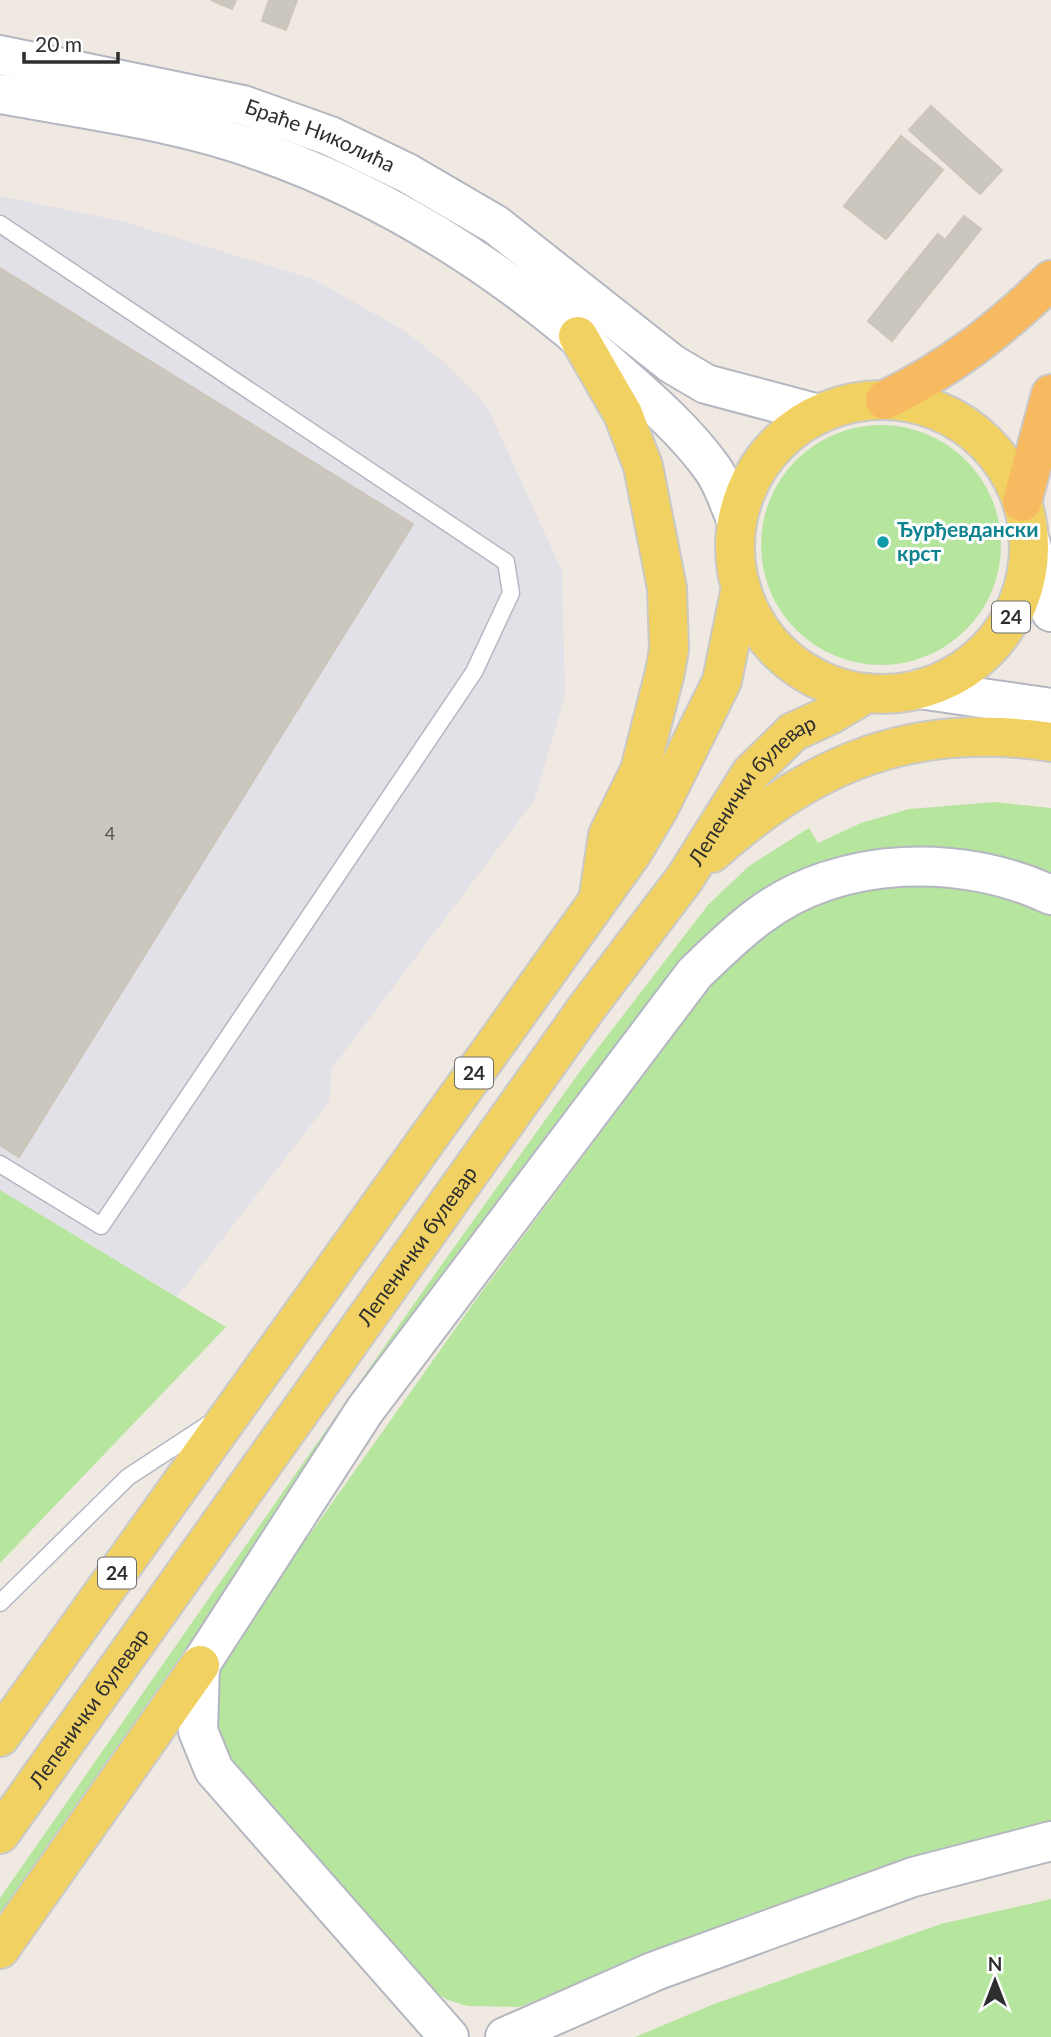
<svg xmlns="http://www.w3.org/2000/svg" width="1051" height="2037" font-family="Lato,sans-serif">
<rect width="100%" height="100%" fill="#efe9e1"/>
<path fill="#e3e1e8" d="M0,196l121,25 192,58 92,52 43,35 39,40 75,165 3,125 -31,105 -202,267 -3,34 -152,195 -177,-107z"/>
<g fill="#b6e59e">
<circle cx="881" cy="545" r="120"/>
<path d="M996,802l55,6v69l-33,-13 -258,36 -760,1025v-27l430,-617 151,-211 127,-165 41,-39 60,-38 9,15 43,-20 48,-14z"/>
<path d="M893,884l96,7 62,21v913l-158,42 -146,48 -227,92 -52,-1 -20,-6 -32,-20 -185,-212 -19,-48 6,-56 257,-363 250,-335 37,-34 49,-29z"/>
<path d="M0,1190l226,137 -226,236z"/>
<path d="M1051,1899v138h-416l79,-33 227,-80z"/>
</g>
<g fill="#cbc7bf" stroke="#cbc5ba" stroke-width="2">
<path d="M211,0h25l-4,9z"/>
<path d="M269,0h28l-11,30 -24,-9z"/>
<path d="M931,106l71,64 -22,24 -71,-64z"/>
<path d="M901,136l42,34 -57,69 -42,-33z"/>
<path d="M964,216l17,13 -19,24 -17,-13z"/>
<path d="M938,234l24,19 -32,40 -24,-20z"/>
<path d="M0,268l413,256 -394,633 -19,-12z"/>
<path d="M906,273l24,20 -38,48 -24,-20z"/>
</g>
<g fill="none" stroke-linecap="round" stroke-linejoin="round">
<g stroke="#b4b7c1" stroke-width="19">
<g id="service">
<path d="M0,224l506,338 5,31 -37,79 -373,554 -101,-62"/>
<path d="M0,1603l128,-126 81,-53"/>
</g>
</g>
<g stroke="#b4b7c1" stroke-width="42">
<g id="tertiary">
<path id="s1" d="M0,55l243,50 87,31 77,37 89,52 176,139 34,20 113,30"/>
<path d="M0,94c88,16 179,27 263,58 133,47 253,127 357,222 33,29 66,58 92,94 11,15 17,36 25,53"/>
<path d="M1029,538l22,74"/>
<path d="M919,689l132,19"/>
<path d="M449,2037l-235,-267 -16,-39 2,-66 165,-255 330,-437c21,-20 41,-40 64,-57 82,-61 202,-63 292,-21"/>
<path d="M505,2037l150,-66 258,-94 138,-36"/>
</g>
</g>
<g stroke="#c9c9c9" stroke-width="42">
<g id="primary">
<path d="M578,336l45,78 20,52 24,122 2,61 -4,23 -25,98 -32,65 -9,60"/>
<circle cx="882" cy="547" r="147"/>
<path d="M712,853c101,-91 203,-132 339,-111"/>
<path d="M0,1737l632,-884 27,-45 63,-127 19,-94"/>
<path id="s2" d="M0,1834l588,-828 97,-128 66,-105 42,-41 37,-17 37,-22"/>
<path d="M0,1949l200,-284"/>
</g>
</g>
<g stroke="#c9c9c9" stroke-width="42">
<g id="trunk">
<path d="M885,400c67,-33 113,-69 166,-120"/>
<path d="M1022,502l29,-108"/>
</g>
</g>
<use href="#service" stroke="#fff" stroke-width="16"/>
<use href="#tertiary" stroke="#fff" stroke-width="38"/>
<use href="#primary" stroke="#f2d163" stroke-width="38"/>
<use href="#trunk" stroke="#f8ba60" stroke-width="38"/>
</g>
<circle fill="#0f9aa8" stroke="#fff" stroke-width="2.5" cx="883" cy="542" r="7"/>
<g text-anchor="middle" stroke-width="6" stroke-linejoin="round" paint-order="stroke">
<g font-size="18" fill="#555452">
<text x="110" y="840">4</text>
</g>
<g fill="#fff" stroke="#6d6d6d" stroke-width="2">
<rect x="992" y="601.5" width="38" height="31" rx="5"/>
<rect x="455" y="1057.5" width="38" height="31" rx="5"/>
<rect x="98" y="1557.5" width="38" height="31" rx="5"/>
</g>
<g font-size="19" font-weight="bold" fill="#2e2e2e">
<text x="1011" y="624">24</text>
<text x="474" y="1080">24</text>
<text x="117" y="1580">24</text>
</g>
<g font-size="21" fill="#2e2e2e" stroke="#fff">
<text dy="7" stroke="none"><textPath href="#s1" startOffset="331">Браће Николића</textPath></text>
<text dy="7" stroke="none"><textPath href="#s2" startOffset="1288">Лепенички булевар</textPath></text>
<text dy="7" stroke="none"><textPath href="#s2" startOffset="721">Лепенички булевар</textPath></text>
<text dy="7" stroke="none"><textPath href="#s2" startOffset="154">Лепенички булевар</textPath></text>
</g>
<g font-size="21" font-weight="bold" fill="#0d838f" stroke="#fff" text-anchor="start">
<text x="897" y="537">Ђурђевдански<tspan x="897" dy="24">крст</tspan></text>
</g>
</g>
<g transform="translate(995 1981)" stroke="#ffffff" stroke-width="5" paint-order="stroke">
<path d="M0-5L12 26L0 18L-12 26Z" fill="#2e2e2e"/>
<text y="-10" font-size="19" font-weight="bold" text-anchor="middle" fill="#2e2e2e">N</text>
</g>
<path d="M24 52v10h94v-10" fill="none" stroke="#2e2e2e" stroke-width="3.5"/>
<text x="35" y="52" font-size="21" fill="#2e2e2e" stroke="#ffffff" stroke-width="5" paint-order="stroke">20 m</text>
</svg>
